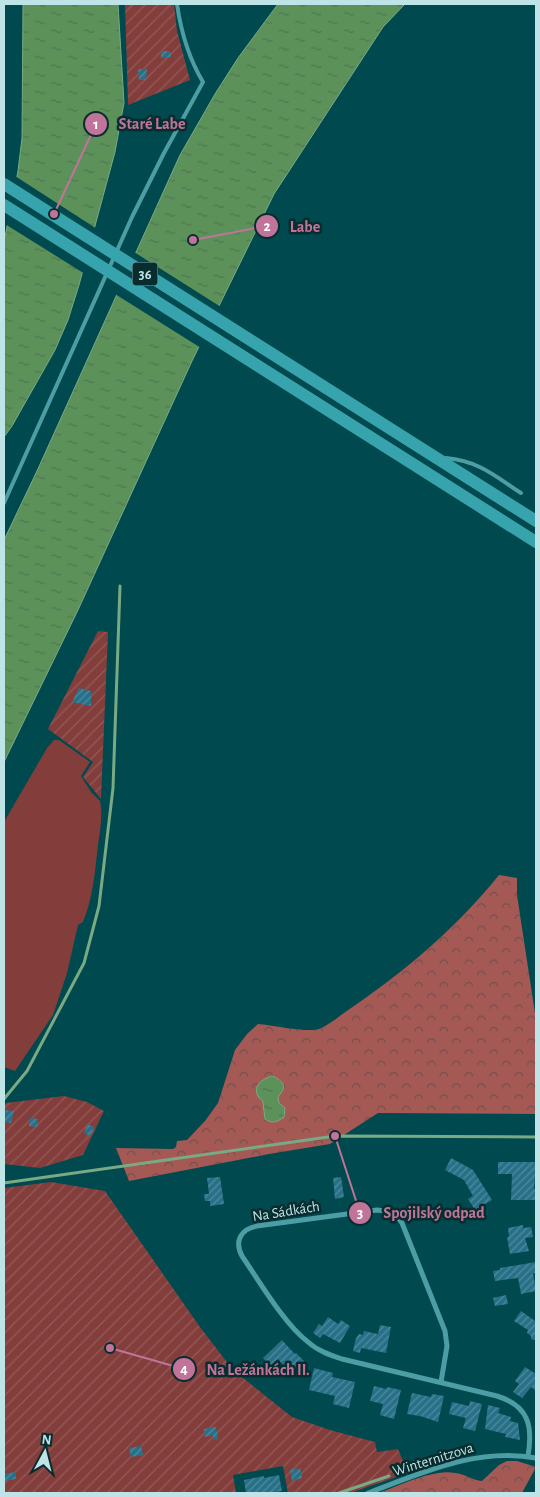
<svg xmlns="http://www.w3.org/2000/svg" width="540" height="1497" font-family="'Alegreya Sans',sans-serif">
<defs>
<pattern id="forest-crowns" width="20" height="18" patternUnits="userSpaceOnUse" patternTransform="scale(1.25)"><rect width="20" height="18" fill="#a45955"/><path d="M2 6a3 3 0 1 1 6 0M12 15a3 3 0 1 1 6 0" fill="none" stroke="#74504e"/></pattern>
<pattern id="garden-furrows" width="10" height="10" patternUnits="userSpaceOnUse" patternTransform="scale(1.25)"><rect width="10" height="10" fill="#833e3c"/><path d="M-1 1l2-2M0 10L10 0M9 11l2-2" fill="none" stroke="#935a58"/></pattern>
<pattern id="water-ripples" width="26" height="14" patternUnits="userSpaceOnUse" patternTransform="scale(1.25)"><rect width="26" height="14" fill="#5c915a"/><path d="M2 4q2-2 4 0t4 0M15 11q2-2 4 0t4 0" fill="none" stroke="#507653"/></pattern>
<pattern id="building-hatch" width="6" height="6" patternUnits="userSpaceOnUse" patternTransform="scale(1.25)"><rect width="6" height="6" fill="#287088"/><path d="M-1 1l2-2M0 6l6-6M5 7l2-2" fill="none" stroke="#4f8b9e"/></pattern>
</defs>
<rect width="100%" height="100%" fill="#00494f"/>
<path fill="#833e3c" d="M54,740h5l31,22 -9,14 10,16 9,9c3,14 0,30 -2,44 -3,26 -5,53 -15,77l-5,3 -11,48 -14,42 -38,56 -11,-4v-245l43,-74z"/>
<g fill="url(#forest-crowns)">
<path d="M499,875l18,3v17l19,125v94l-158,-1 -48,31 -61,10 -140,27 -13,-33 57,1 3,-2 1,-6 10,-1 18,-19 13,-18 17,-53 12,-16 11,-10c13,1 50,9 61,5 12,-5 24,-16 35,-23 54,-37 104,-80 145,-131z"/>
<path d="M507,1461h10l19,6 -14,26h-144c21,-7 56,-25 77,-20 10,1 17,7 27,8l17,-16z"/>
</g>
<g fill="url(#garden-furrows)">
<path d="M125,4h49l3,27 13,49 -62,25z"/>
<path d="M98,631l10,1 -7,167 -18,-22 10,-15 -45,-33z"/>
<path d="M64,1096l23,6 17,9 -21,44 -43,13 -36,-4v-58l2,-3z"/>
<path d="M51,1182l54,9 95,136 33,43 59,47 38,13 45,12 2,10 21,-3 10,24 -58,20h-62l-5,-27 -50,9 3,18h-232v-305z"/>
</g>
<g fill="url(#water-ripples)" stroke="#79aa84">
<path d="M23,4h95l6,99 -9,49 -36,133 -11,35 -13,30 -43,76 -8,11v-195l14,-71 4,-33z"/>
<path d="M278,4h127l-22,23 -109,167 -82,167 -114,249 -74,152v-222l33,-69 143,-316 35,-61 23,-36z"/>
<path d="M273,1076c12,7 14,10 5,21l1,6 6,5 -1,9c-7,5 -12,7 -19,2 -1,-5 -1,-11 -2,-16 -2,-8 -1,0 -5,-7 -6,-11 6,-18 15,-20z"/>
</g>
<g fill="#00494f">
<path d="M15,176l82,53 -12,45 -80,-50z"/>
<path d="M134,252l87,55 -20,41 -86,-54z"/>
</g>
<g fill="none" stroke-linecap="round" stroke-linejoin="round">
<g stroke="#79aa84" stroke-width="3">
<path d="M4,1099l23,-28 57,-108 15,-57 14,-118 7,-202"/>
<path d="M4,1183l331,-47 201,1"/>
<path d="M339,1493l50,-17"/>
</g>
</g>
<g fill="url(#building-hatch)">
<path d="M161,51h9l1,6 -10,1z"/>
<path d="M138,69h9l-1,11h-7z"/>
<path d="M79,688l12,3v15l-19,-4z"/>
<path d="M6,1110l8,1 -3,12 -7,-1z"/>
<path d="M30,1118l8,1 -1,8 -8,-1z"/>
<path d="M88,1124l6,3 -4,9 -6,-3z"/>
<path d="M451,1158l22,12 19,30 -17,10 -7,-11 5,-3 -9,-16 -19,-10z"/>
<path d="M498,1162h38l-2,27h2v11h-25l1,-26h-14z"/>
<path d="M220,1177l4,27 -14,2v-5h-5l-1,-7h5l-2,-16z"/>
<path d="M341,1177l3,20 -9,2 -2,-21z"/>
<path d="M523,1225v3l8,-1 2,10 -8,1 4,13 -19,3 -3,-17h2l-1,-9z"/>
<path d="M536,1262v11h-3l3,18 -15,3 -3,-16 -23,3 -2,-10 7,-1v-2z"/>
<path d="M506,1295l2,9 -13,2 -2,-8z"/>
<path d="M521,1311l14,10 1,-2v20l-2,1 -3,-1v-3l-4,-3 1,-3 -14,-9z"/>
<path d="M328,1317l10,7 3,-4 9,6 -10,17 -17,-9 -3,4 -7,-5 6,-9 3,2z"/>
<path d="M380,1325l11,2 -5,26 -25,-5 -1,5 -7,-2 3,-13 3,-4 4,1 1,-4 14,3z"/>
<path d="M282,1340l9,10 4,4 1,-1 8,8 -11,11 -7,-8 -2,2 -6,-7 -8,7 -7,-8z"/>
<path d="M525,1367l11,7v17l-5,-4 -9,11 -9,-6 6,-8 -4,-3z"/>
<path d="M314,1368l19,5 -1,4 23,5 -6,26 -16,-4 2,-8 -26,-6z"/>
<path d="M374,1386l12,3 1,-2 14,3 -7,29 -14,-4 3,-11 -13,-3z"/>
<path d="M412,1393l19,4 1,-3 12,2 -6,26 -18,-6 -13,-2z"/>
<path d="M470,1401l12,3 -7,27 -12,-3 3,-10 -17,-4 3,-12 17,4z"/>
<path d="M488,1405l12,3 -2,5 13,4 -1,4 8,2 2,17 -15,-3 1,-3 -21,-5z"/>
<path d="M216,1427l2,12 -4,1 -1,-5 -8,2 -1,-8z"/>
<path d="M141,1446l2,9 -12,2 -2,-9z"/>
<path d="M300,1468l2,10 -10,3 -2,-11z"/>
<path d="M15,1472l1,7 -12,2v-7z"/>
<path d="M279,1475l3,16 -14,2h-22l-2,-13 20,-4v2z"/>
</g>
<g fill="none" stroke-linecap="round" stroke-linejoin="round">
<g stroke="#4d9da4" stroke-width="4">
<path d="M446,458c33,3 49,18 75,35"/>
<path d="M4,503l128,-286 32,-64 39,-71c-15,-25 -22,-50 -26,-78"/>
</g>
<g stroke="#4d9da4" stroke-width="5">
<path d="M441,1382l6,-36 -2,-15 -43,-108 -8,-11 -17,-2 -120,16c-16,3 -23,15 -15,30 17,25 43,69 66,86 10,9 22,13 34,17l155,37c32,10 36,30 31,60"/>
<path d="M368,1493c53,-20 109,-46 168,-35"/>
</g>
<g stroke="#37a4ad" stroke-width="12">
<path d="M4,184l532,337"/>
<path d="M4,205l532,337"/>
</g>
</g>
<g text-anchor="middle" stroke-width="5" stroke-linejoin="round" paint-order="stroke">
<rect fill="#092c2f" stroke="#88adb0" stroke-width="1" x="132.5" y="262.5" width="25" height="23" rx="4"/>
<g font-size="14" font-weight="bold" fill="#bee4e7">
<text x="145" y="279">36</text>
</g>
<g font-size="15" fill="#bee4e7" stroke="#092c2f">
<text transform="translate(286 1211) rotate(-9)" y="5">Na Sádkách</text>
<text transform="translate(433 1459) rotate(-17)" y="5">Winternitzova</text>
</g>
</g>
<path fill="none" stroke="#c0749a" stroke-width="2" d="M54 214L96 124M193 240L267 226M335 1136L360 1213M110 1348L184 1369"/>
<g fill="#c0749a" stroke="#092c2f" stroke-width="2">
<circle cx="54" cy="214" r="5"/>
<circle cx="193" cy="240" r="5"/>
<circle cx="335" cy="1136" r="5"/>
<circle cx="110" cy="1348" r="5"/>
<circle cx="96" cy="124" r="12"/>
<circle cx="267" cy="226" r="12"/>
<circle cx="360" cy="1213" r="12"/>
<circle cx="184" cy="1369" r="12"/>
</g>
<g font-size="15" text-anchor="middle" font-weight="bold" fill="#fff">
<text x="96" y="129">1</text>
<text x="267" y="231">2</text>
<text x="360" y="1218">3</text>
<text x="184" y="1374">4</text>
</g>
<g font-size="16" text-anchor="middle" font-weight="bold" fill="#c0749a" stroke="#092c2f" stroke-width="5" stroke-linejoin="round" paint-order="stroke">
<text x="152" y="129">Staré Labe</text>
<text x="305" y="232">Labe</text>
<text x="434" y="1218">Spojilský odpad</text>
<text x="258" y="1375">Na Ležánkách II.</text>
</g>
<rect width="540" height="1497" fill="none" stroke="#bee4e7" stroke-width="10"/>
<g transform="translate(45 1452) rotate(7)" stroke="#092c2f" stroke-width="4" paint-order="stroke">
<path d="M0-4L9 19L0 12L-9 19Z" fill="#bee4e7"/>
<text y="-8" font-size="14" font-weight="bold" text-anchor="middle" fill="#bee4e7">N</text>
</g>
</svg>
